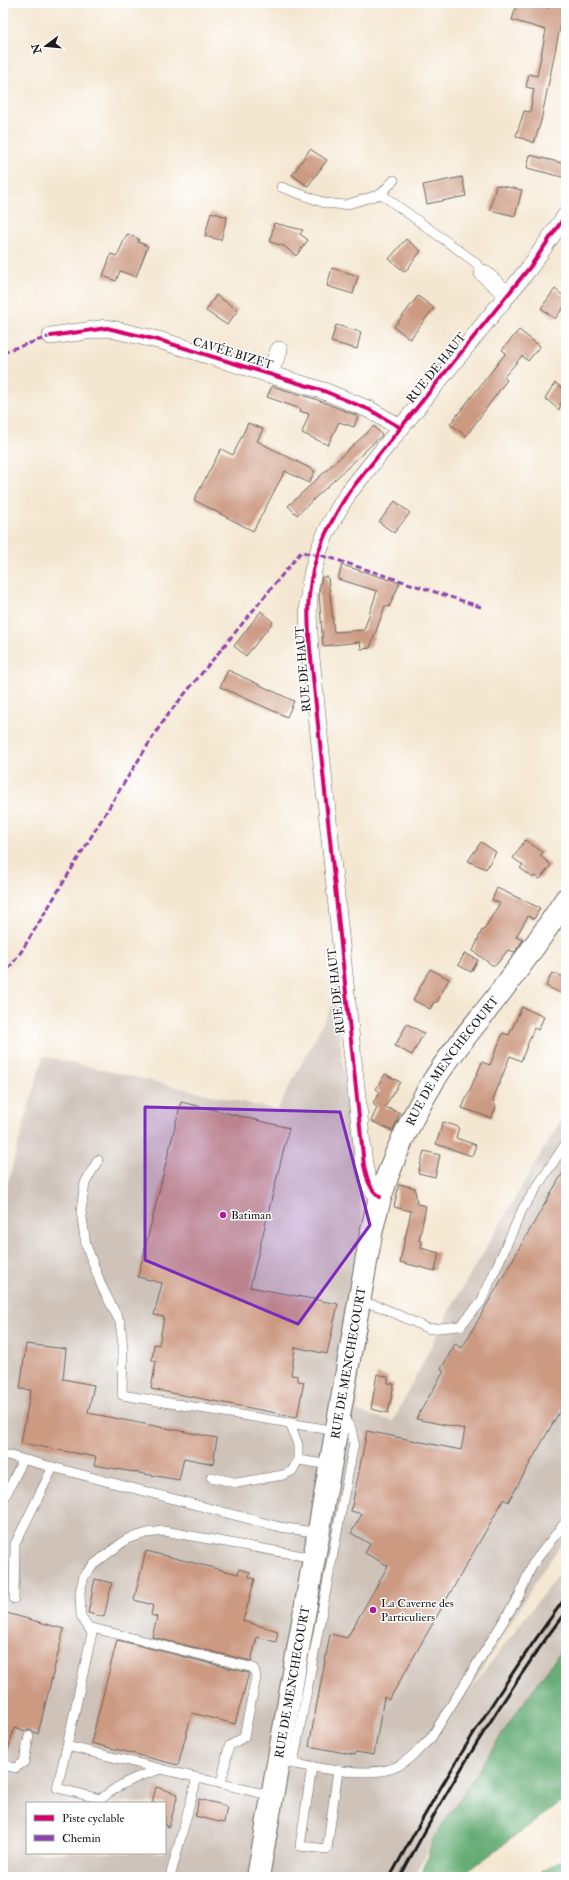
<svg xmlns="http://www.w3.org/2000/svg" width="569" height="1880" font-family="'IM FELL Double Pica',serif">
<rect width="100%" height="100%" fill="#fff"/>
<filter id="ink" filterUnits="userSpaceOnUse"><feTurbulence type="fractalNoise" baseFrequency=".025" numOctaves="2"/><feDisplacementMap in="SourceGraphic" scale="8" xChannelSelector="R" yChannelSelector="G"/><feConvolveMatrix kernelMatrix="1 2 1 2 8 2 1 2 1" color-interpolation-filters="sRGB"/></filter>
<filter id="wash" filterUnits="userSpaceOnUse"><feTurbulence type="fractalNoise" baseFrequency=".012" numOctaves="4" result="noise"/><feDisplacementMap in="SourceGraphic" scale="16" xChannelSelector="R" yChannelSelector="G"/><feGaussianBlur stdDeviation="0.9" result="paint"/><feColorMatrix in="noise" values="0 0 0 0 0 0 0 0 0 0 0 0 0 0 0 0 0 1.4 0 .05"/><feComposite in="paint" operator="in"/></filter>
<g filter="url(#wash)">
<rect width="100%" height="100%" fill="#f4e7d1"/>
<path fill="#cec2b9" fill-rule="evenodd" d="M335,1000l27,220 -4,192 35,9 59,-115 114,-195v427l-23,32 -77,125 100,-131v80l-52,72 -81,123 -18,38h-412v-678l40,-143 234,54zM27,1803h138v50h-138z"/>
<g fill="#65ac74" stroke="#406448">
<path d="M566,1644v154l-106,79h-39l12,-38 81,-123z"/>
<path d="M566,1858v19h-33z"/>
</g>
<g id="blocks">
<g fill="#cc9981">
<path d="M517,3h17l16,5 1,-5h13l-3,13h3l-5,16 -18,89 -7,22 -18,-7 8,-25 6,1 4,-23 -8,-2 3,-13 8,2 9,-46 -34,-10z"/>
<path d="M310,149l17,11 -19,26 -16,-11z"/>
<path d="M530,155l36,9v14l-39,-10z"/>
<path d="M462,177l4,19 -39,8 -4,-19z"/>
<path d="M496,185l26,5 -7,26 -25,-6z"/>
<path d="M211,212l16,5 -6,23 -16,-4z"/>
<path d="M274,223l29,7 -3,4 8,6 -12,16 -12,-10 -14,-4z"/>
<path d="M127,234l12,5 -1,3 10,4 -12,31 -16,-6 -4,10 -13,-5 8,-22 6,2z"/>
<path d="M406,239l15,12 -16,21 -16,-13z"/>
<path d="M332,268l26,8 -5,18 -26,-8z"/>
<path d="M555,289l11,9v6l-11,15 -14,-11z"/>
<path d="M216,295l22,15 -11,15 -21,-14z"/>
<path d="M418,296l16,12 -24,31 -16,-12z"/>
<path d="M336,325l25,7 -4,17 -26,-7z"/>
<path d="M519,330l21,16 -12,15 -6,-5 -18,21 3,3 -41,56 -16,-12 56,-71 -4,-3z"/>
<path d="M555,383l10,7 -6,20 -14,-12z"/>
<path d="M272,386l43,13 43,17 -4,11 -15,-5 -11,23 -26,-12 7,-19 -9,-3 1,-2 -34,-12z"/>
<path d="M248,423l15,6 -6,12 58,30 -6,12 -24,-12 -32,60 -59,-31 27,-51 12,6z"/>
<path d="M374,426l8,9 -2,2 -83,78 -9,-9z"/>
<path d="M395,501l15,12 -16,20 -15,-11z"/>
<path d="M342,565l58,18 -11,24 -4,-1 -15,42 -9,1 -1,-7 -37,4 -4,-53 3,-16h6l6,55 30,-2 13,-39 -39,-12z"/>
<path d="M261,611l12,11 -27,34 -12,-10z"/>
<path d="M228,670l66,31 -7,16 -67,-30z"/>
<path d="M525,840l18,12 -3,4 11,9 -11,14 -6,-3 -1,2 -13,-10 3,-3 -10,-7z"/>
<path d="M481,842l15,10 -10,17 -18,-8z"/>
<path d="M497,888l43,20 -6,11 -6,-3 -12,21 7,3 -8,12 -7,-2 -12,15h-4l-19,-14 9,-21 1,1 17,-28 -8,-3z"/>
<path d="M465,953l13,7 -7,12 -13,-7z"/>
<path d="M430,969l19,10 -12,23h-3l-4,7 -17,-9z"/>
<path d="M552,973l14,4v19l-20,-10z"/>
<path d="M522,1007l22,10 -6,13 -4,-2 -13,33 -11,-5 -17,44 3,7 -5,11 -29,-10 20,-46 8,3 13,-32 6,2z"/>
<path d="M407,1024l17,9 -12,22 -17,-9z"/>
<path d="M385,1074l15,8 -15,25 15,6 -7,18 -22,-10 6,-13 -4,-5 7,-11 -4,-3z"/>
<path d="M181,1102l108,26 -39,159 88,17 -11,50 -32,-7 -4,28 7,1v5l6,1 -7,35 -146,-28 5,-28 -4,-1 2,-16 5,1 5,-28 -10,-2 8,-32 -24,-6z"/>
<path d="M443,1122l16,5 -3,11 20,7 -4,11 -36,-12z"/>
<path d="M424,1151l16,4 -5,22 -17,-4z"/>
<path d="M566,1167v233l-58,102 -4,-3 -115,201 -5,-3 -10,58 -18,-3 -1,3 -46,-9 21,-112 17,4 41,-72 -23,-13 5,-9 -19,-11 11,-19 -11,-3 16,-80 94,19 4,-21 -49,-10 28,-48 -3,-2 14,-25 7,4z"/>
<path d="M399,1184l16,4 2,16 9,2 -7,35h3l-1,7 18,5 -4,18 -35,-9 11,-51 -17,-4z"/>
<path d="M26,1344l40,5 -3,30 31,6 -6,28 129,25 -4,26 -29,-6 -5,22 -85,-15 2,-8 -75,-14 10,-53 -11,-1z"/>
<path d="M377,1374l11,3v6l6,1 -6,29 -17,-4z"/>
<path d="M146,1551l92,23 1,-5 11,3 -1,5 6,2 -12,42 35,10 -2,11 -19,-5 -6,24 -99,-24 5,-20 -6,-2 2,-10 -19,-5z"/>
<path d="M95,1579l17,4 -8,34 -16,-4z"/>
<path d="M3,1612l61,17 -26,105 -8,-4 -4,1 -12,-3 -7,26h-4z"/>
<path d="M117,1640l132,33 -14,51 -43,-11 -14,52 -87,-22z"/>
<path d="M156,1787l22,7 -9,33 -4,-1v-23h-13z"/>
<path d="M199,1799l28,7 -3,17 -29,-7z"/>
</g>
</g>
</g>
<g filter="url(#ink)">
<use href="#blocks" fill-opacity="0" stroke="#68635b" stroke-width="1"/>
<g fill="none" stroke-linecap="round" stroke-linejoin="round">
<g stroke="#68635b" stroke-width="10">
<g id="lane">
<path d="M281,187l44,16 20,2 36,-11 13,-14"/>
<path d="M381,194l94,68 8,11"/>
<path d="M98,1160l-13,23 -4,28 5,34 16,42 18,35 3,24 -1,49 215,36"/>
<path d="M359,1301l22,6 48,22 31,-3 21,-24 42,-94 43,-65"/>
<path d="M290,1423l8,22v15l33,5"/>
<path d="M3,1454l277,73 40,6"/>
<path d="M211,1477l26,6 46,-8 9,-4 6,-11"/>
<path d="M3,1501l20,-41"/>
<path d="M14,1599l1,-55 38,-77"/>
<path d="M88,1627l166,41 2,9 -12,60 -15,9 -8,38"/>
<path d="M67,1746l-10,42 44,11c19,-16 35,-22 60,-30"/>
<path d="M278,1761c29,5 94,19 120,5 13,-7 22,-18 33,-28l88,-142 13,-31 34,-44"/>
<path d="M293,1764l61,-321 -3,-15 -9,-12"/>
<path d="M3,1765l12,3 9,-6 5,-26"/>
<path d="M312,1766l-12,80 27,3 11,-79"/>
<path d="M272,1796l-205,-50 25,-113 -11,-17 -1,-24 4,-16 9,-11 34,-26 20,-6 17,-2 150,27"/>
<path d="M170,1877l27,-99"/>
</g>
</g>
<g stroke="#68635b" stroke-width="18">
<g id="street">
<path d="M483,273l25,22"/>
<path d="M51,336l56,-8 55,13 162,50 46,19 31,18"/>
<path d="M269,375l10,-25"/>
<path d="M380,1197c-11,-9 -13,-18 -16,-32l-54,-517c-1,-17 -3,-35 -1,-52 3,-39 19,-71 40,-104l181,-225 36,-52"/>
</g>
</g>
<g stroke="#68635b" stroke-width="24">
<g id="primary">
<path id="s1" d="M258,1877l113,-643c11,-54 34,-106 63,-154 18,-29 41,-55 62,-82 25,-32 48,-65 70,-99"/>
</g>
</g>
<use href="#lane" stroke="#fff" stroke-width="9"/>
<use href="#street" stroke="#fff" stroke-width="17"/>
<use href="#primary" stroke="#fff" stroke-width="22"/>
<g stroke="#1c1c1c" stroke-width="3">
<path d="M390,1877c53,-97 110,-191 176,-280"/>
<path d="M400,1877c49,-92 104,-182 166,-266"/>
</g>
<g stroke="#8e44ad" stroke-width="3" stroke-dasharray="6 3" stroke-linecap="butt">
<path d="M3,352l48,-16"/>
<path d="M3,976l18,-24 98,-161 46,-73 136,-166 27,5 153,50"/>
</g>
<g stroke="#fff" stroke-width="6">
<g id="cycleway">
<path d="M51,336l56,-8 55,13 162,50 46,19 31,18"/>
<path d="M380,1197c-11,-9 -13,-18 -16,-32l-54,-517c-1,-17 -3,-35 -1,-52 3,-39 19,-71 40,-104l181,-225 36,-52"/>
</g>
</g>
<use href="#cycleway" stroke="#d6006c" stroke-width="4"/>
</g>
</g>
<path fill="#7b2cbf" fill-opacity="0.2" stroke="#7b2cbf" stroke-width="3" stroke-linejoin="round" d="M145,1107l195,5 30,113 -72,99 -153,-64z"/>
<g fill="#b5179e" stroke="#fff" stroke-width="1.5">
<circle cx="223" cy="1215" r="4"/>
<circle cx="373" cy="1610" r="4"/>
</g>
<g text-anchor="middle" stroke-width="3" stroke-linejoin="round" paint-order="stroke">
<g font-size="12" fill="#1c1c1c" stroke="#fff">
<text transform="translate(233 353) rotate(17)" y="4">CAVÉE BIZET</text>
<text transform="translate(436 368) rotate(-51)" y="4">RUE DE HAUT</text>
<text transform="translate(303 669) rotate(-95)" y="4">RUE DE HAUT</text>
<text transform="translate(336 991) rotate(-96)" y="4">RUE DE HAUT</text>
<text dy="4" stroke="none"><textPath href="#s1" startOffset="846">RUE DE MENCHECOURT</textPath></text>
<text dy="4" stroke="none"><textPath href="#s1" startOffset="522">RUE DE MENCHECOURT</textPath></text>
<text dy="4" stroke="none"><textPath href="#s1" startOffset="198">RUE DE MENCHECOURT</textPath></text>
</g>
<g font-size="12" fill="#1c1c1c" stroke="#fff" text-anchor="start">
<text x="231" y="1219">Batiman</text>
<text x="381" y="1607">La Caverne des<tspan x="381" dy="14">Particuliers</tspan></text>
</g>
</g>
<rect width="569" height="1880" fill="none" stroke="#fff" stroke-width="16"/>
<rect x="26" y="1802" width="140" height="52" fill="#ffffff" stroke="#a4a4a4"/>
<rect x="34" y="1815" width="20" height="6" fill="#d6006c" stroke="#a4a4a4"/>
<text x="62" y="1822" font-size="12" fill="#1c1c1c">Piste cyclable</text>
<rect x="34" y="1835" width="20" height="6" fill="#8e44ad" stroke="#a4a4a4"/>
<text x="62" y="1842" font-size="12" fill="#1c1c1c">Chemin</text>
<g transform="translate(46 46) rotate(254)" stroke="#ffffff" stroke-width="3" paint-order="stroke">
<path d="M0-3L7 15L0 10L-7 15Z" fill="#1c1c1c"/>
<text y="-6" font-size="11" font-weight="bold" text-anchor="middle" fill="#1c1c1c">N</text>
</g>
</svg>
